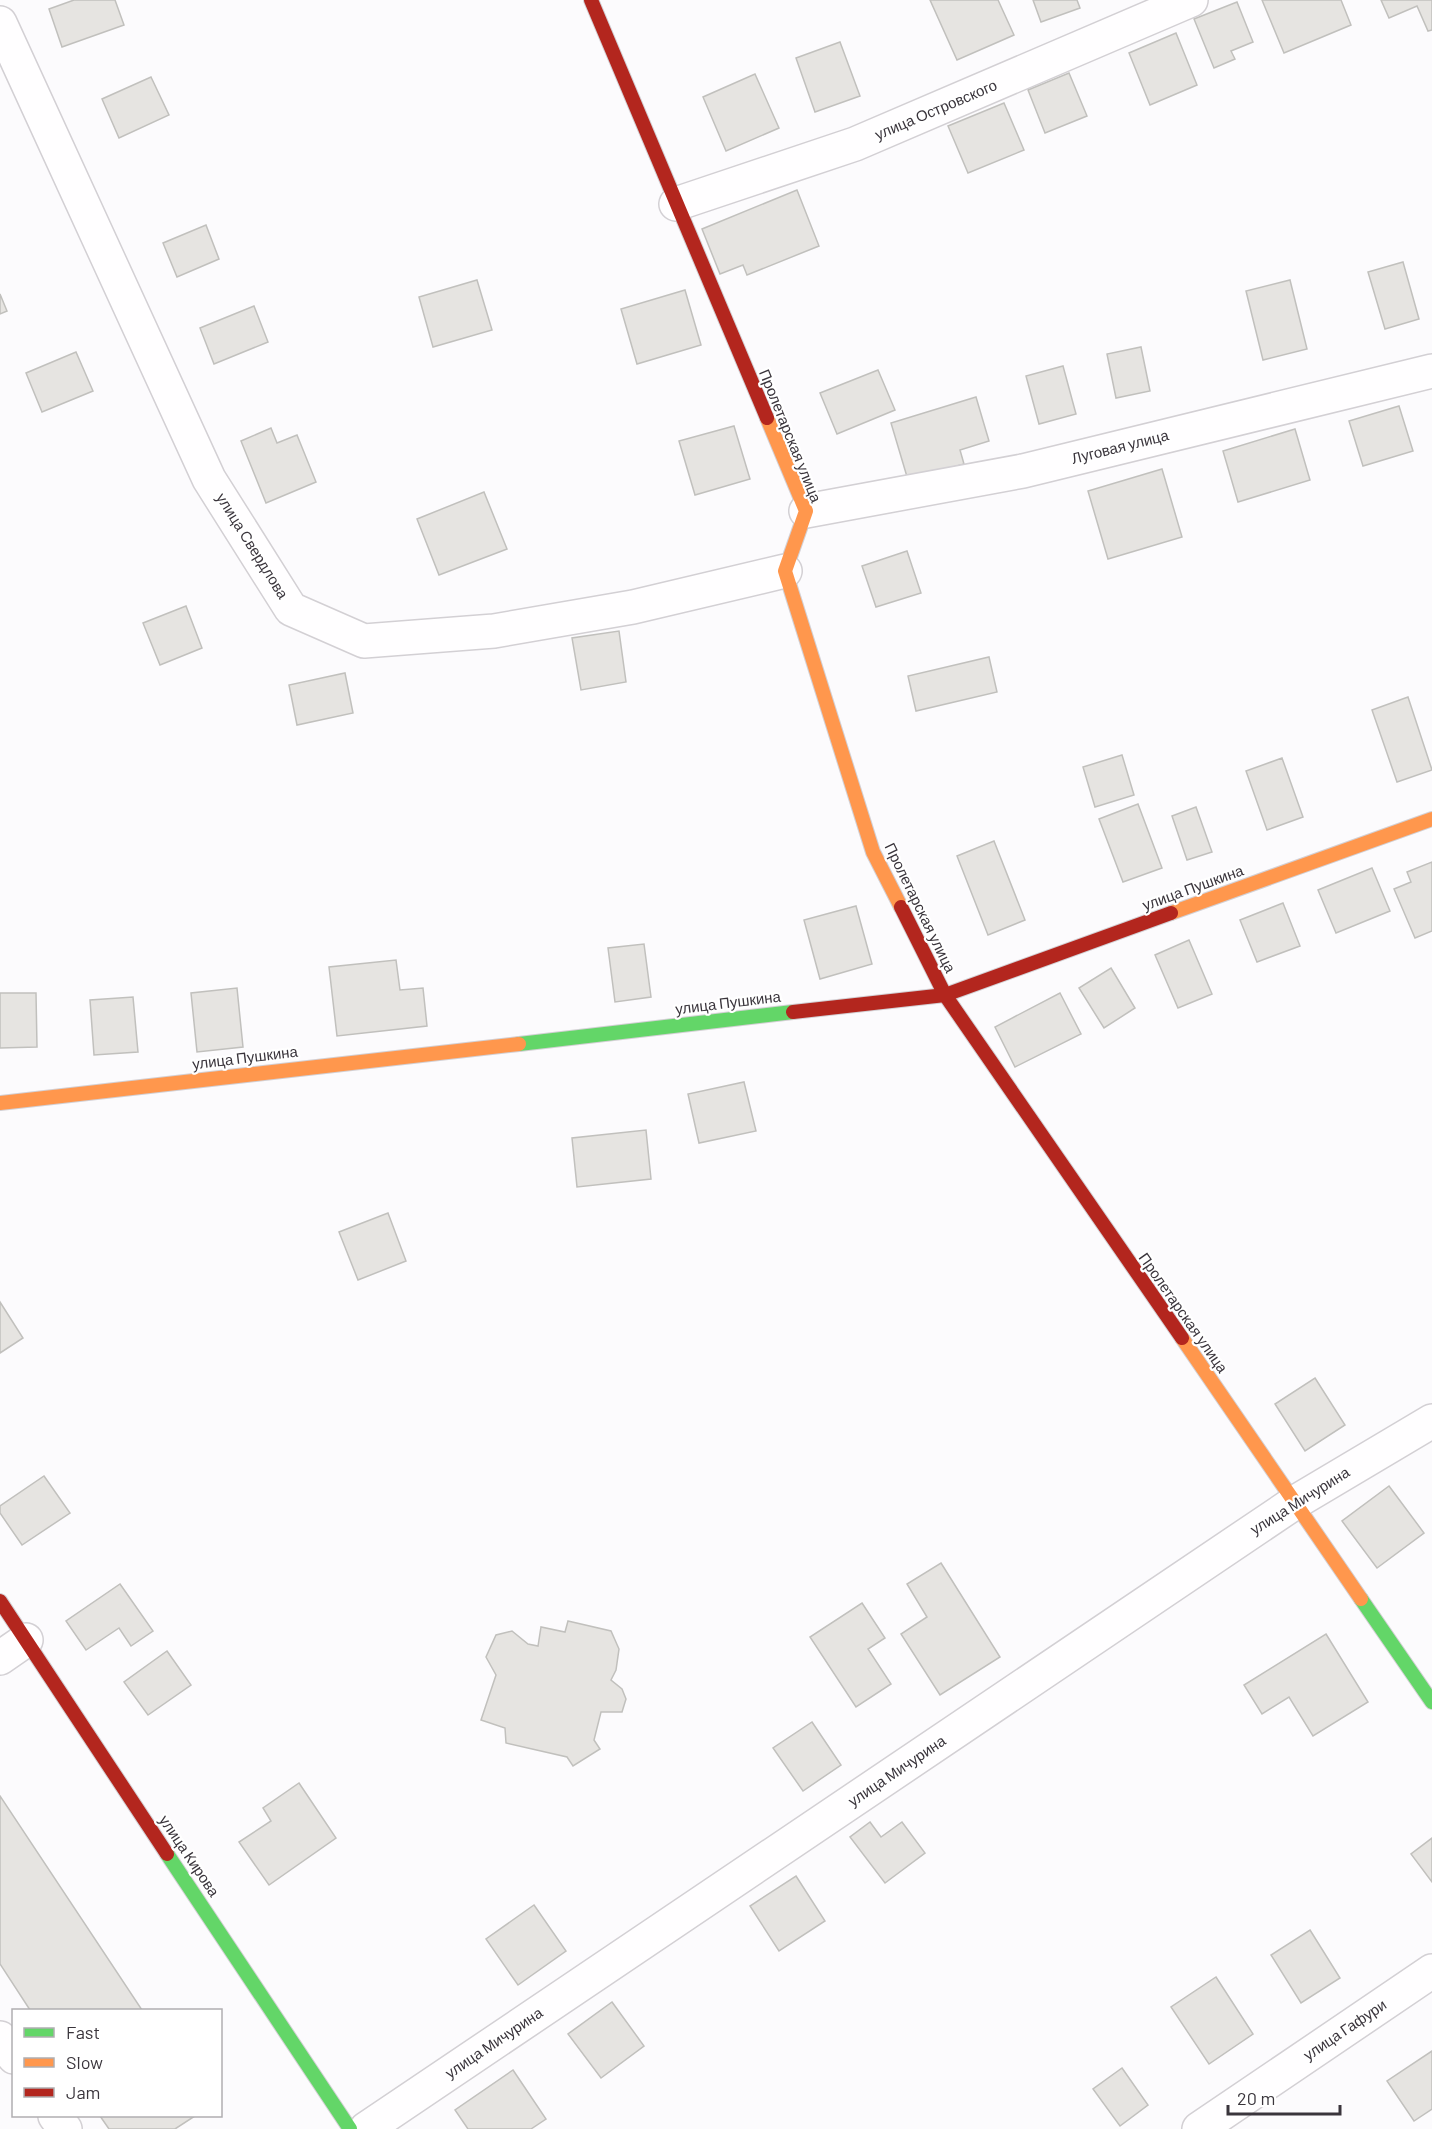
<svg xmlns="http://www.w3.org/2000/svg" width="1432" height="2129" font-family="Barlow,sans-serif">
<rect width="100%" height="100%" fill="#fcfbfd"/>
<g fill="#e6e4e1" stroke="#c1c0bd" stroke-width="1.5">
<path d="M74,0h41l9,25 -62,22 -13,-38z"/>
<path d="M930,0h68l16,35 -57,25z"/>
<path d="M1033,0h44l3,8 -39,14z"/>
<path d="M1262,0h79l10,25 -67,28z"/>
<path d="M1381,0h51v30l-4,1 -11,-25 -28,12z"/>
<path d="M1237,2l16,40 -22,9 4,8 -21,9 -20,-49z"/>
<path d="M1176,33l21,52 -47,20 -21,-52z"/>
<path d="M840,42l20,54 -45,16 -19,-54z"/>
<path d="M1069,73l18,43 -42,17 -17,-43z"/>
<path d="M755,74l24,54 -53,23 -23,-54z"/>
<path d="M151,77l18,38 -50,23 -17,-39z"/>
<path d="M1004,103l20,47 -56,23 -20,-47z"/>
<path d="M797,190l22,56 -72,29 -4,-10 -23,9 -18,-45z"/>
<path d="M206,225l13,34 -42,18 -14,-34z"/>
<path d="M1403,262l16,57 -34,10 -17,-57z"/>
<path d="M477,280l15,50 -59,17 -14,-50z"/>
<path d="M1290,280l17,69 -44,11 -17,-69z"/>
<path d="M685,290l16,55 -64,19 -16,-55z"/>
<path d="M0,294l7,17 -7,3z"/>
<path d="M254,306l14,36 -54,22 -14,-36z"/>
<path d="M1141,347l9,44 -34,7 -9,-44z"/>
<path d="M76,352l17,39 -51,21 -16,-39z"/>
<path d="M1063,366l13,48 -37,10 -13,-48z"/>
<path d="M878,370l17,40 -58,24 -17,-41z"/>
<path d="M976,397l13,44 -29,9 4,14 -56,16 -17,-57z"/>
<path d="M1399,406l14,45 -50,15 -14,-45z"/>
<path d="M734,426l16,53 -55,16 -16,-54z"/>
<path d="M271,428l6,15 20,-8 19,47 -50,21 -25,-62z"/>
<path d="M1295,429l15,51 -72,22 -15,-51z"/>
<path d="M1162,469l20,68 -74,22 -20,-68z"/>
<path d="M484,492l23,57 -68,26 -22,-56z"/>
<path d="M907,551l14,42 -45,14 -14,-41z"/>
<path d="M186,606l16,42 -42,17 -17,-42z"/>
<path d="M619,631l7,51 -45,8 -9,-52z"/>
<path d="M989,657l8,35 -81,19 -8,-35z"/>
<path d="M345,673l8,40 -56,12 -8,-40z"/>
<path d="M1408,697l24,73 -35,12 -25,-72z"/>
<path d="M1122,755l12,40 -39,12 -12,-40z"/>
<path d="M1282,758l21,59 -36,13 -21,-59z"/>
<path d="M1138,804l24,64 -39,14 -24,-63z"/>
<path d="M1196,807l16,45 -25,8 -15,-44z"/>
<path d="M994,841l31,79 -37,15 -31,-79z"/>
<path d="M1432,862v69l-17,7 -21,-49 17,-7 -4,-10z"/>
<path d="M1372,868l18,43 -54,22 -18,-43z"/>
<path d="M1283,903l17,43 -43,16 -17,-42z"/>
<path d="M856,906l16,58 -52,15 -16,-59z"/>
<path d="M1189,940l23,54 -34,14 -23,-53z"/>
<path d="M644,944l7,53 -36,5 -7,-54z"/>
<path d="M396,960l4,30 23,-2 4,38 -90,10 -8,-69z"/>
<path d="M1111,968l24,40 -31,20 -25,-40z"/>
<path d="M237,988l6,59 -46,5 -6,-59z"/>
<path d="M0,993h36l1,54 -37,1z"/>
<path d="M1060,993l21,41 -66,33 -20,-40z"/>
<path d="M133,997l5,55 -44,3 -4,-55z"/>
<path d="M744,1082l12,49 -57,12 -11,-49z"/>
<path d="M646,1130l5,49 -74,8 -5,-49z"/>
<path d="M388,1213l18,48 -48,19 -19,-48z"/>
<path d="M0,1302l23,36 -23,15z"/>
<path d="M1315,1378l30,47 -40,26 -30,-47z"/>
<path d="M44,1476l26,37 -48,32 -22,-32v-7z"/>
<path d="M1389,1486l35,47 -47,35 -35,-47z"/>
<path d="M941,1563l59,94 -60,38 -39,-61 26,-17 -20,-33z"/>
<path d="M120,1584l33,47 -22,15 -12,-18 -33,22 -20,-29z"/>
<path d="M862,1603l23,35 -17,11 23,35 -35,23 -46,-70z"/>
<path d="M568,1621l43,10 8,18 -3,21 -5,10 11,9 4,10 -4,13h-21l-7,28 6,9 -27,17 -6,-9 -61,-14 -1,-15 -24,-8 15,-45 -10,-18 10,-22 16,-4 16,13 10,2 3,-19 24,5z"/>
<path d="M1326,1634l42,68 -55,34 -24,-39 -27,17 -18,-29z"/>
<path d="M167,1651l24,34 -43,30 -24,-33z"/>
<path d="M812,1722l29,43 -38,26 -30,-43z"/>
<path d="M299,1783l37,55 -67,47 -30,-43 32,-21 -8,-13z"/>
<path d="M0,1796l142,214h-112l-30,-46z"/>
<path d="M870,1822l11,15 21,-15 23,31 -40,30 -35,-46z"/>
<path d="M1432,1838v44l-21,-28z"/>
<path d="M796,1876l29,45 -46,30 -29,-45z"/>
<path d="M534,1905l32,46 -48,34 -32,-46z"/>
<path d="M1310,1930l30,48 -39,25 -30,-48z"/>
<path d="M1216,1977l37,57 -44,30 -38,-57z"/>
<path d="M612,2002l32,44 -43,32 -33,-44z"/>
<path d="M1432,2051v58l-18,12 -27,-40z"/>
<path d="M1122,2068l26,37 -28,21 -27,-37z"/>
<path d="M513,2070l33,49 -15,10h-63l-13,-19z"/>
<path d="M100,2116h95l-20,13h-66z"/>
</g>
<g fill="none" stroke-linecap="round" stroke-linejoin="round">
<g stroke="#d3d0d4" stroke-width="36">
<g id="street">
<path d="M0,23l209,456 82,130 73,32 130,-10 139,-24 152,-36"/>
<path d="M676,204l179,-60 336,-144"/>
<path d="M806,511l217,-40 409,-100"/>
<path d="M0,1658l26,-18"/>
<path d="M0,2038l14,19"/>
<path d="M55,2116l10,13"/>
<path d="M366,2129l928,-626 138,-82"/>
<path d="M1199,2129l233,-158"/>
</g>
</g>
<g stroke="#d3d0d4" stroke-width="16">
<g id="fast">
<path d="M519,1044l274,-32"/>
<path d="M1361,1599l71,103"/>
<path d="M167,1854l183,275"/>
</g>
</g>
<g stroke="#d3d0d4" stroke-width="16">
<g id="slow">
<path d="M767,418l39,93 -21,60 88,281 28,55"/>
<path d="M1171,913l261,-94"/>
<path d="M0,1103l519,-59"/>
<path d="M1182,1338l179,261"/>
</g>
</g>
<g stroke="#d3d0d4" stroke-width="16">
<g id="jam">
<path d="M591,0l176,418"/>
<path d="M901,907l44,88 237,343"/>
<path d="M793,1012l152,-17 226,-82"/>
<path d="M0,1601l167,253"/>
</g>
</g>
<use href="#street" stroke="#fffeff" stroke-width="33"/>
<use href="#fast" stroke="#63d668" stroke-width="14"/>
<use href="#slow" stroke="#ff974d" stroke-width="14"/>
<use href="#jam" stroke="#b3261e" stroke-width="14"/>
</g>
<g text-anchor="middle" stroke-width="4.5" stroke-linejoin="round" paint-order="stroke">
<g font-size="15" fill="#3a353c" stroke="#fff">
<text transform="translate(936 110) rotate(-23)" y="5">улица Островского</text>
<text transform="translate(790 436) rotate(68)" y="5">Пролетарская улица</text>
<text transform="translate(1120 447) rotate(-14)" y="5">Луговая улица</text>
<text transform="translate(252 546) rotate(58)" y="5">улица Свердлова</text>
<text transform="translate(1193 888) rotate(-20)" y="5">улица Пушкина</text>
<text transform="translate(920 908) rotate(64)" y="5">Пролетарская улица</text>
<text transform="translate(728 1003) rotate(-7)" y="5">улица Пушкина</text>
<text transform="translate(245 1058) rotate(-7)" y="5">улица Пушкина</text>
<text transform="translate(1183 1313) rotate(55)" y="5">Пролетарская улица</text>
<text transform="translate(1300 1501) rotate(-32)" y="5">улица Мичурина</text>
<text transform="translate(897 1771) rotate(-34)" y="5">улица Мичурина</text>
<text transform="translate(189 1856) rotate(56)" y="5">улица Кирова</text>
<text transform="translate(1345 2030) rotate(-34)" y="5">улица Гафури</text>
<text transform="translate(494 2043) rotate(-34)" y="5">улица Мичурина</text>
</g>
</g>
<rect x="12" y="2009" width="210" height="108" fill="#ffffff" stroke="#b0aeb1" stroke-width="1.5"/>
<rect x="24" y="2028" width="30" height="9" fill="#63d668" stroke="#b0aeb1" stroke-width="1.5"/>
<text x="66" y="2039" font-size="18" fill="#3a353c">Fast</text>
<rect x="24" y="2058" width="30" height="9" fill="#ff974d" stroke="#b0aeb1" stroke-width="1.5"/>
<text x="66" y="2069" font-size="18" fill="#3a353c">Slow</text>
<rect x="24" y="2088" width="30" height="9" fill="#b3261e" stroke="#b0aeb1" stroke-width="1.5"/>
<text x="66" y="2099" font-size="18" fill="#3a353c">Jam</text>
<path d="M1228 2105v9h112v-9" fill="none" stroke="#3a353c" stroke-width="3"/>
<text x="1237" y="2105" font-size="18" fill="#3a353c" stroke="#ffffff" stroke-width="4.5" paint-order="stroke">20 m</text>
</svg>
